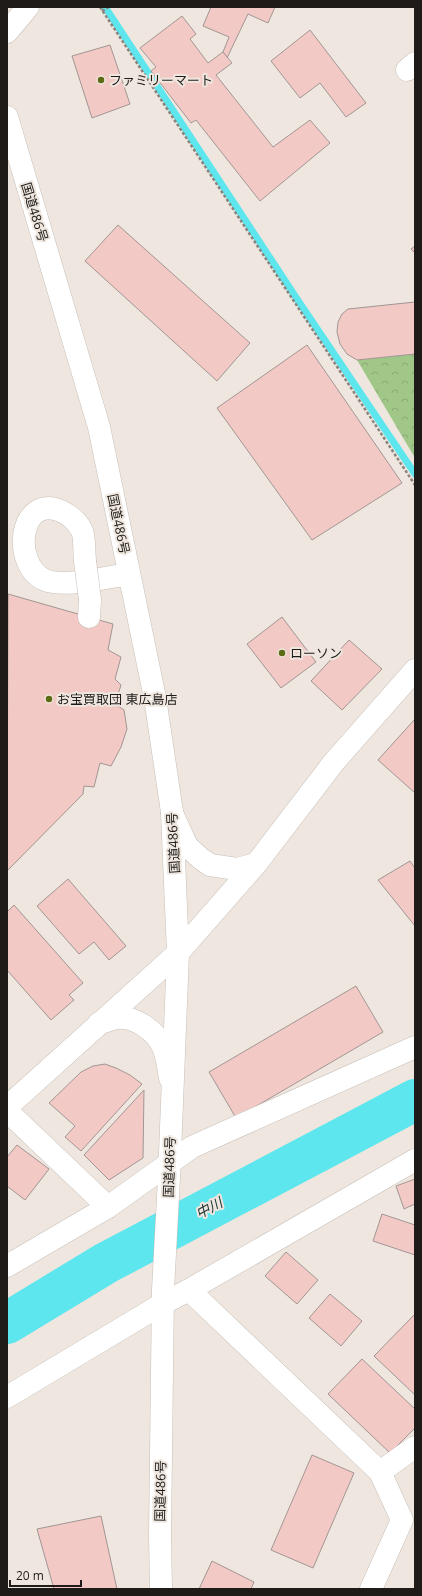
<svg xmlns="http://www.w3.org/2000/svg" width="422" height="1596" font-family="'Open Sans','Noto Sans JP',sans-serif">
<defs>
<pattern id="park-crowns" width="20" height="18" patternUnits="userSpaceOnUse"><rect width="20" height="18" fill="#a1c788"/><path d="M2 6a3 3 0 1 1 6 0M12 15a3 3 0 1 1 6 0" fill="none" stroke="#8aaa75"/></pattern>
</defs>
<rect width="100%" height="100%" fill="#efe7df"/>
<path fill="url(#park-crowns)" d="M415,354v104l-58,-98z"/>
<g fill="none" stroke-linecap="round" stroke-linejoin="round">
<path stroke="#5de6ed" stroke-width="7" d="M105,7l192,292 118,175"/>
<path stroke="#5de6ed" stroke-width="42" d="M7,1323l99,-60 309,-163"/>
</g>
<g fill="#f2c9c5" stroke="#a19695">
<path d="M211,7h64l-7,16 -20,-9 -21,44 -4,-6 6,-15 -26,-11z"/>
<path d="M182,16l14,18 -6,5 18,24 15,-11 9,11 -16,12 57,72 37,-27 20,23 -70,58 -64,-81 -5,3 -40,-52 5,-4 -16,-19z"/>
<path d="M310,30l56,73 -20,14 -26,-34 -20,15 -29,-37z"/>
<path d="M110,45l20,59 -38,14 -20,-62z"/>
<path d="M118,225l132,118 -33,38 -132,-120z"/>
<path d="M415,246v7l-4,-4z"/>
<path d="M415,302v52l-58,6 -10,-6 -7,-10 -3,-12 1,-10 4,-8 6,-5z"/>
<path d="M307,345l95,138 -90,57 -95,-132z"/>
<path d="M8,594l105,30 -5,26 13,7 -6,22 6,6 -6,19 9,6 3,19 -6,18 -10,19 -11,-3 -6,24 -10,-1 -1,8 -76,77z"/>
<path d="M282,617l34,45 -35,26 -34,-44z"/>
<path d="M349,640l33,29 -40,41 -31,-29z"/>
<path d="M415,719v74l-37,-33z"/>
<path d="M410,861l5,7v58l-37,-46z"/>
<path d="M68,879l58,67 -17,14 -15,-18 -15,12 -42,-48z"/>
<path d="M14,905l69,78 -14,12 5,5 -23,20 -44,-50v-58z"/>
<path d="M356,986l27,46 -147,86 -27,-46z"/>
<path d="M105,1064l11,4 14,7 12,9 -61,67 -16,-14 10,-11 -26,-23 32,-31 12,-6z"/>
<path d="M144,1090l-1,68 -34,22 -25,-25z"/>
<path d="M17,1145l32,24 -24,31 -18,-14v-29z"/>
<path d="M415,1179v25l-11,5 -8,-23z"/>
<path d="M382,1214l33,11v30l-42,-14z"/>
<path d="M286,1252l32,28 -21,24 -32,-28z"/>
<path d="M330,1294l32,27 -21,25 -32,-28z"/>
<path d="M415,1314v81l-41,-39z"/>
<path d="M362,1359l53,50v19l-25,25 -62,-59z"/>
<path d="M312,1455l42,18 -41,95 -42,-18z"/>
<path d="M101,1516l16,73h-63l-17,-60z"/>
<path d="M212,1561l42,21 -3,7h-52z"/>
</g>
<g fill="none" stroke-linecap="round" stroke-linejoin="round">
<g stroke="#c7bfb8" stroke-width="23">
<g id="minor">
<path d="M7,32l21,-25"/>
<path d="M407,70l8,-7"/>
<path d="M85,561c-1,-7 0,-24 -3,-30 -5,-10 -11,-15 -21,-20 -42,-18 -50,54 -16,69 19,8 63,-3 84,-6"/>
<path d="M89,617l1,-17"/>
<path d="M172,813l15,33 13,12 10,7 27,4 19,-5"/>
<path d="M99,1023c6,-1 12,-4 18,-5 18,-2 39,13 46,29 4,9 5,20 7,31"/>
<path d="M7,1107l171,-154 78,-89 78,-102 81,-92"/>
<path d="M7,1111l101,96"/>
<path d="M7,1266l101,-59 84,-60 223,-100"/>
<path d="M189,1290l191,182 22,48 -31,69"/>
<path d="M7,1397l157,-94 25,-13 226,-130"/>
<path d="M380,1472l35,-25"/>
</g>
</g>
<g stroke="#c7bfb8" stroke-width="23">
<path id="highway" d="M7,117l92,310 56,271 17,114 6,141 -9,225 -6,112 -3,245 1,54"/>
</g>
<g stroke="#89847e" stroke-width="2.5" stroke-dasharray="3 2" stroke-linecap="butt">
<path d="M100,7l315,478"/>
<path d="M102,11l7,-4"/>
</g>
<use href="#minor" stroke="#fff" stroke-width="22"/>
<use href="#highway" stroke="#fff" stroke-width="22"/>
<g stroke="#c7bfb8" stroke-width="23" stroke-linecap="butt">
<path id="minor-bridge" d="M85,561l5,39"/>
</g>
<use href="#minor-bridge" stroke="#fff" stroke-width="22"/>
</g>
<g fill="#5d6b14" stroke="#efe7df" stroke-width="1.5">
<circle cx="101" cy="80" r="4"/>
<circle cx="282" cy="653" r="4"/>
<circle cx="49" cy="699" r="4"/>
</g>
<g text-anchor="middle" stroke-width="4" stroke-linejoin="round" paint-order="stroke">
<g font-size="13" fill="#1e1b18" stroke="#efe7df" text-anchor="start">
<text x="109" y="85">ファミリーマート</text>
<text x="290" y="658">ローソン</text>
<text x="57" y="704">お宝買取団 東広島店</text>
</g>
<g font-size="13" fill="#1e1b18" stroke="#efe7df">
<text transform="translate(35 212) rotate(73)" y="5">国道486号</text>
<text transform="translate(119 524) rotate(78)" y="5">国道486号</text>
<text transform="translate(173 843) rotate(-93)" y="5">国道486号</text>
<text transform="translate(169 1167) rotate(-88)" y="5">国道486号</text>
<text transform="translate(160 1491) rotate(-89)" y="5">国道486号</text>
</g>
<g font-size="14" font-style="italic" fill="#203839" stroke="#efe7df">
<text transform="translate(209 1208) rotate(-28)" y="5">中川</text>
</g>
</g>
<rect width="422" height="1596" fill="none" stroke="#1e1b18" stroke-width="16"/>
<path d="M10 1580v6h71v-6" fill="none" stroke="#1e1b18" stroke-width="2"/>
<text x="16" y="1580" font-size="12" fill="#1e1b18" stroke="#efe7df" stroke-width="3" paint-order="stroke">20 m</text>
</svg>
